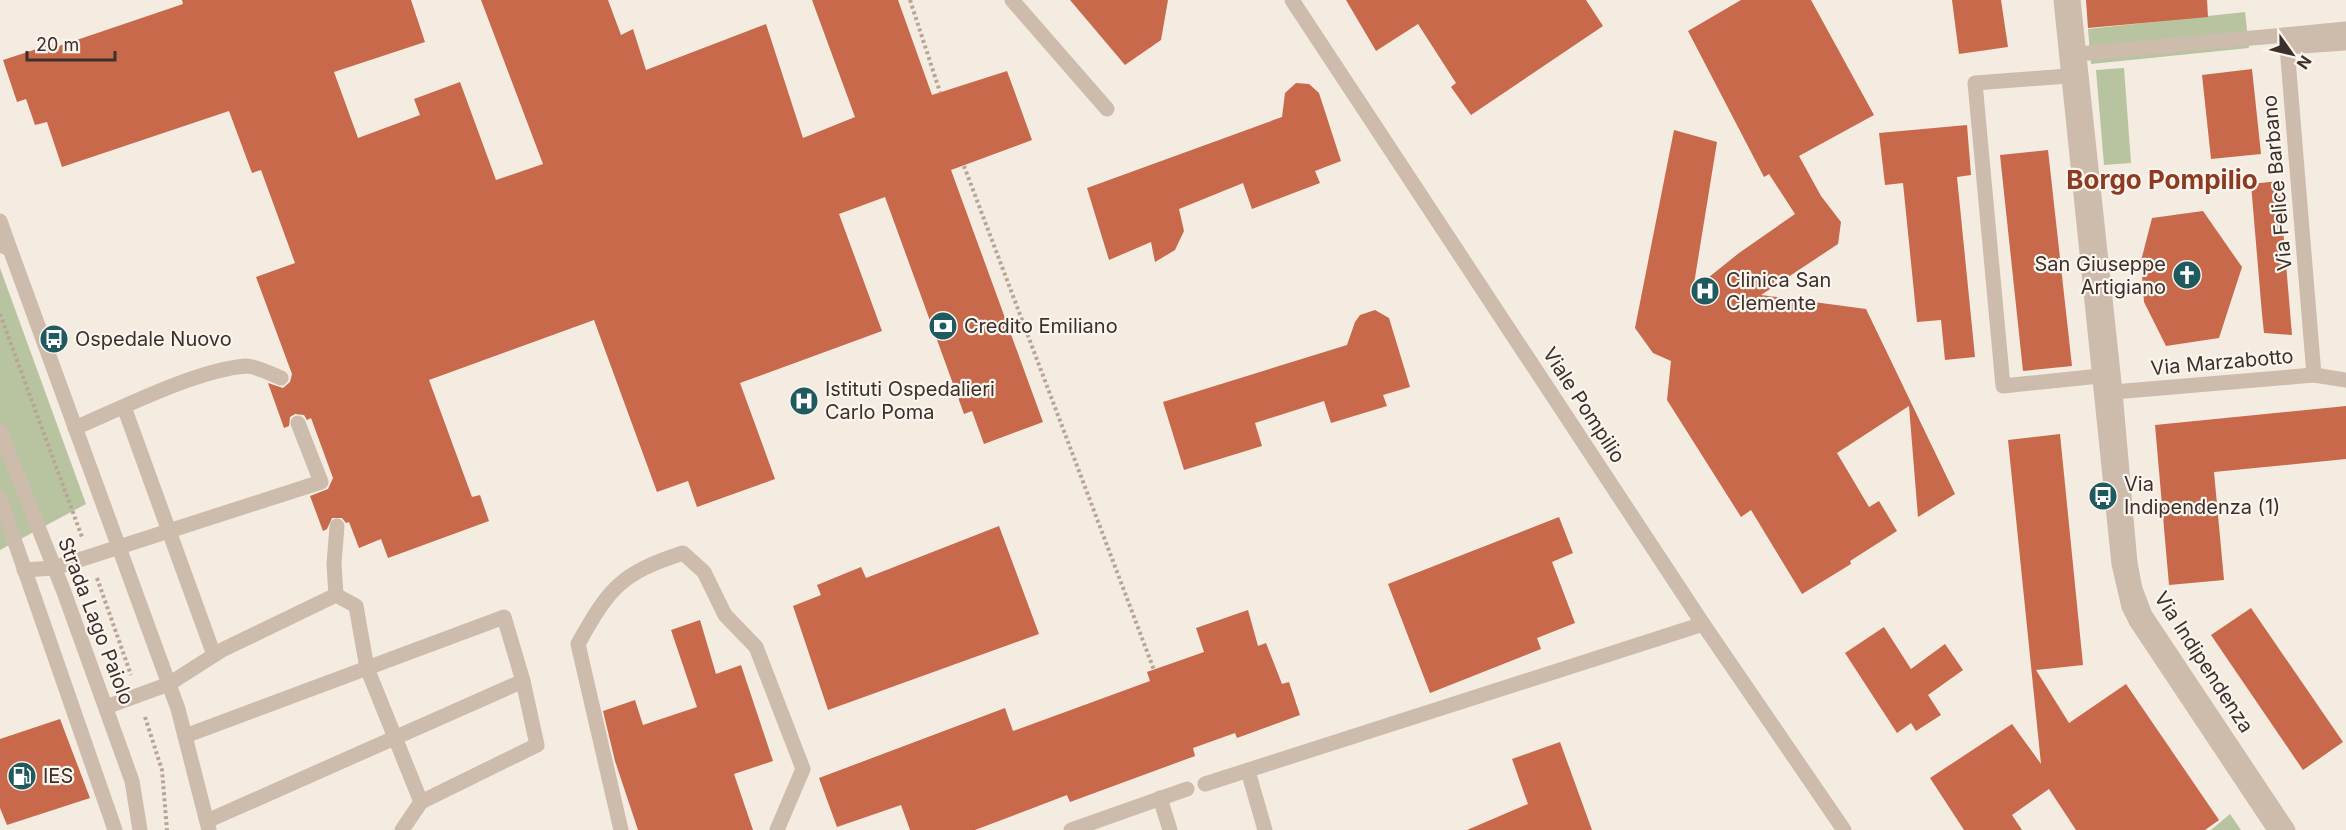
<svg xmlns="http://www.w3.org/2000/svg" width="2346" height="830" font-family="Inter,sans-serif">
<rect width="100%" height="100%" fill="#f4ebe1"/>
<g fill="#b8c4a0">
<path d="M2245,12l4,36 -158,16 -3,-35z"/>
<path d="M2124,68l7,95 -27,2 -8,-95z"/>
<path d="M0,268l86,236 -86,46z"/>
<path d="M2230,814l11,16h-30z"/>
</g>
<g fill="#c8694b">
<path d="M182,0h229l14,42 -91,30 24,66 62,-23 -6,-16 46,-17 36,98 47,-16 -62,-164h127l13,35 12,-6 13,41 120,-46 37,114 52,-21 -43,-117h86l34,95 75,-24 25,69 -81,30 92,252 -59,22 -12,-33 -8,3 -79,-217 -46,17 43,117 -142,52 35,96 -78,28 -9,-26 -31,11 -63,-172 -165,60 43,117 8,-2 9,26 -101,37 -7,-19 -22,9 -10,-26 -3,1 -4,-5h-10l-5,11 -4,2 -13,-35 18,-7 5,-11 -22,-60 -4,2 -3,-5 -9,-1 -5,3 -1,9 -5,2 -16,-45 15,5 7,-6 2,-8 -36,-97 39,-14 -34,-93 -9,3 -23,-62 -167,56 -15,-45 -12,3 -9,-26 -9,3 -14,-42 49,-16 1,4 130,-44z"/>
<path d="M1070,0h98l-7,40 -36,25z"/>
<path d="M1346,0h240l17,26 -132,89 -20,-28 5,-4 -38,-59 -42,27z"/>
<path d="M1741,0h70l63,115 -75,41 22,40 20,26 -3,22 -77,51 105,14 89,185 -37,23 -9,-111 -72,47 32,54 10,-6 18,30 -47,30 1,3 -49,30 -51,-84 -10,7 -74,-117 4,-39 -18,-8 -18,-25 39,-198 43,12 -24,148 46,-37 56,-39 -26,-40 -5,3 -76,-146z"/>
<path d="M1952,0h49l7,47 -49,7z"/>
<path d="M2086,0h121l1,17 -120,11z"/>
<path d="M2252,69l9,85 -50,5 -9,-84z"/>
<path d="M1296,83l13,1 10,9 22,68 -26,10 5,12 -68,26 -9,-26 -64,26 5,22 -9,19 -20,12 -4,-20 -42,18 -22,-72 195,-71 3,-24z"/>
<path d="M1967,125l4,50 -14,2 18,180 -30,3 -4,-40 -24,2 -14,-139 -18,2 -6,-52z"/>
<path d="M2048,150l24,216 -49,5 -23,-216z"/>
<path d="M2279,181l13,154 -28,-2 -2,-19 -11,-130z"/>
<path d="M2203,211l39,56 -23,71 -53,8 -22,-44 -3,-41 11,-43z"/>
<path d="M1375,310l14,8 21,69 -27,8 4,11 -56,17 -7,-22 -69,22 7,23 -78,24 -21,-68 184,-57 8,-23 5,-7z"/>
<path d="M2346,406v53l-132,13 10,108 -55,5 -14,-160z"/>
<path d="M2060,434l23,231 -47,5 33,53 57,-39 93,136 -14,10h-129l-27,-41 -37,26 10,15h-58l-34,-52 82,-54 29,40 -33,-324z"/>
<path d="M1559,517l14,36 -21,9 23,61 -38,15 4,11 -111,44 -42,-109z"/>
<path d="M999,526l40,108 -211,76 -35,-104 28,-11 -4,-10 44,-18 5,11z"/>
<path d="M2251,608l92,134 -40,28 -92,-135z"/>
<path d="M1248,610l10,36 8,-3 16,41 7,-2 11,33 -63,23 -2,-5 -42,15 2,8 -125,46 -3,-7 -92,35h-65l-9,-25 -64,22 -18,-49 186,-70 8,23 137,-50 -3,-9 57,-20 -8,-24z"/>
<path d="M700,620l16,54 25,-9 32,96 -39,13 19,56h-115l-23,-69 -12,-50 32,-11 8,25 54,-18 -26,-77z"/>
<path d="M1884,627l27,42 34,-25 18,26 -35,25 13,20 -25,16 -5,-8 -14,10 -52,-80z"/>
<path d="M60,719l30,79 -83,27 -7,-17v-69z"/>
<path d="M1560,742l32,88h-125l61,-26 -16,-45z"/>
</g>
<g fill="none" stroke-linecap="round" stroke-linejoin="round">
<g stroke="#b9a596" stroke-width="4" stroke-dasharray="3 3" stroke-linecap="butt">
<path d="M910,0l30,92"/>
<path d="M964,166l190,504"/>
<path d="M0,314l82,223"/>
<path d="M97,578l34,97"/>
<path d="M145,717l17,53 5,60"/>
</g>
<g stroke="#cdbbac" stroke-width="15">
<path d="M1012,0l95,109"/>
<path d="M2073,0l42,392 15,171 5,26 10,26 143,215"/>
<path d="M2068,76l-93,7 28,303 97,-10"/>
<path d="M0,221l10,28"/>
<path d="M124,407l90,248"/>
<path d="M75,428c47,-20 121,-58 171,-62 10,0 25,8 35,12"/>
<path d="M24,570l30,-2 267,-86 -23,-59"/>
<path d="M336,595l-2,-31 3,-38"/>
<path d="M169,684l53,-34 114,-55 20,11 11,62 54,134"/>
<path d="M185,736l319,-119 19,64 14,64 -116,57 -19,28"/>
<path d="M1248,771l17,59"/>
<path d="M1205,784l498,-160"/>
<path d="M1160,798l10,32"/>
<path d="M207,821l316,-140"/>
<path d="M621,830l-43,-186c31,-56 43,-71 105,-91l21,19 21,43 31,32 47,122 -26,61"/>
<path d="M1071,830l116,-41"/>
</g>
<g stroke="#cdbbac" stroke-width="15">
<path d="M2286,44l-1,-9 61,-6"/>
<path d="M2078,54l207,-19"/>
</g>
<g stroke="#cdbbac" stroke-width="15">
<path d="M2061,0l58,564 10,43 7,14 139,209"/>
<path d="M0,245l10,4 168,460 31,121"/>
<path d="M2314,375l-27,-328 59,-4"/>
<path d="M2102,393l212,-18 32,5"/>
<path d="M106,707l63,-23"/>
</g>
<g stroke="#cdbbac" stroke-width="15">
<path d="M1292,0l411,624 141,206"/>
<path d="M0,431l64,161 68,189 8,49"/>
<path d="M0,499l115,331"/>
</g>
</g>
<defs>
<g id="church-disc" transform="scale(1.5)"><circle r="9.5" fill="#1f5a5e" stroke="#fbf5ee"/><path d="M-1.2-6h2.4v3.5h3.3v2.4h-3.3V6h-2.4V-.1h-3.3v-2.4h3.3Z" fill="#fff"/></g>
<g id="hospital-disc" transform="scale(1.5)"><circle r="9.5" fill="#1f5a5e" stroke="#fbf5ee"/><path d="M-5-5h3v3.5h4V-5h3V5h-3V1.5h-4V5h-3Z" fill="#fff"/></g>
<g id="bank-disc" transform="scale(1.5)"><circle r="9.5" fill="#1f5a5e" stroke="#fbf5ee"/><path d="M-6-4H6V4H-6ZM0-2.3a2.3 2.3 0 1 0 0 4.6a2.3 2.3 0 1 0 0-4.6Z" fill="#fff"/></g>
<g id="bus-disc" transform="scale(1.5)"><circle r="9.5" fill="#1f5a5e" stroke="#fbf5ee"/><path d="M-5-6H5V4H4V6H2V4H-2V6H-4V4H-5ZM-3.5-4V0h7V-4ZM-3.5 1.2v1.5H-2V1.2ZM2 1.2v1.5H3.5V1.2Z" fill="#fff"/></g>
<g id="fuel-disc" transform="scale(1.5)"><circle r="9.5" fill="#1f5a5e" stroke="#fbf5ee"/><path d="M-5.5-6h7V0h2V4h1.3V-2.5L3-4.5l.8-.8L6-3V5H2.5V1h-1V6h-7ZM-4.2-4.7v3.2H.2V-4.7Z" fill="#fff"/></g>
</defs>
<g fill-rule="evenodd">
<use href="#church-disc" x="2187" y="275"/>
<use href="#hospital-disc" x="1705" y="291"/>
<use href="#bank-disc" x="943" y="326"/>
<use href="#bus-disc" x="54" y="339"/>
<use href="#hospital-disc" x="804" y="401"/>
<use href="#bus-disc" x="2103" y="496"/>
<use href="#fuel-disc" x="22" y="776"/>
</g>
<g text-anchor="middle" stroke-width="4.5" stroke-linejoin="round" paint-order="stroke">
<g font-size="20" fill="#3b302b" stroke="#fbf5ee">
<text transform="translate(2277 183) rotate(-95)" y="7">Via Felice Barbano</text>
<text transform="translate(2222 362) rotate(-5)" y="7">Via Marzabotto</text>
<text transform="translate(1584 405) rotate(57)" y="7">Viale Pompilio</text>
<text transform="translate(96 621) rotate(69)" y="7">Strada Lago Paiolo</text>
<text transform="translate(2204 662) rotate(57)" y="7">Via Indipendenza</text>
</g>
<g font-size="20" fill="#3b302b" stroke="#fbf5ee" text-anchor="start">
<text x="2166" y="271" text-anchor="end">San Giuseppe<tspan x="2166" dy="23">Artigiano</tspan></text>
<text x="1726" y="287">Clinica San<tspan x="1726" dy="23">Clemente</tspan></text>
<text x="964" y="333">Credito Emiliano</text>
<text x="75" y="346">Ospedale Nuovo</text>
<text x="825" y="396">Istituti Ospedalieri<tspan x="825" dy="23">Carlo Poma</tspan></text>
<text x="2124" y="491">Via<tspan x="2124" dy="23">Indipendenza (1)</tspan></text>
<text x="43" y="783">IES</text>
</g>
<g font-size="26" font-weight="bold" fill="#8c3b22" stroke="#fbf5ee">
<text x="2162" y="189">Borgo Pompilio</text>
</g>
</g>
<g transform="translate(2292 54) rotate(124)" stroke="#fbf5ee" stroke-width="4.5" paint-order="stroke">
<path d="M0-4.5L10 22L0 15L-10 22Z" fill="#3b302b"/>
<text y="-9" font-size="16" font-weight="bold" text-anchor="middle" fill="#3b302b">N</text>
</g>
<path d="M27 51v9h88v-9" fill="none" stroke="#3b302b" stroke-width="3"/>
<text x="36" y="51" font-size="18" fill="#3b302b" stroke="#fbf5ee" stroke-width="4.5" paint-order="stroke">20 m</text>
</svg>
